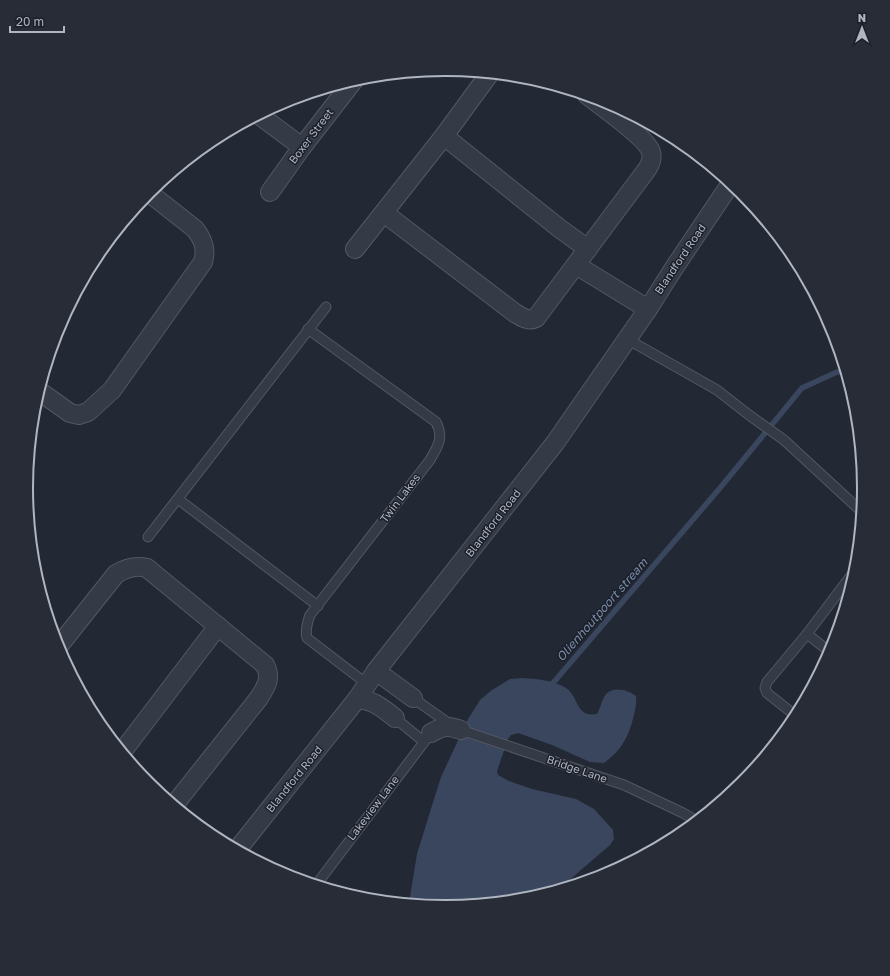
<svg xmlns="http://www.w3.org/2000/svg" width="890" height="976" font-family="'Golos Text',sans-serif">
<rect width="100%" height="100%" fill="#222935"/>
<path fill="#39465d" d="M522,678c15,1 31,2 44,10 13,8 9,30 31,26 3,-5 6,-17 9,-20 8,-8 22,-4 30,2 1,7 -1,13 -2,19 -5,21 -12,35 -30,48l-14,-1 -38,-17 -34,-12 -7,2 -3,4 -11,32 1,4 11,6 23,8 44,10 18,10 19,21 1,9 -4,6 -51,44 -32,10 -82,8 -36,-4 8,-49 13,-42 11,-35 27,-58 12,-19 12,-10 18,-11z"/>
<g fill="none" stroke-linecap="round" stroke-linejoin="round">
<path stroke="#39465d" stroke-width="5.5" d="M549,687l4,-4 167,-195 82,-100 35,-16 9,1"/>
<g stroke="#535863" stroke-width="11">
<g id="lane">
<path d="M308,329l128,93c8,16 2,24 -6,38l-120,155c-3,8 -5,15 -3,23l60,46"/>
<path d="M627,339l90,51 32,25 35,25 78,72"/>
<path d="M178,499l140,107"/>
<path d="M148,537l178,-230"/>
<path d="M807,634l23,18"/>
<path d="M413,698l38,27"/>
<path d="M796,716l-29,-23 -2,-5 2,-6 40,-48 49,-65"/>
<path d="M395,718l28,23"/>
<path d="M461,730l163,55 59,28 14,8"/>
<path d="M316,885l115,-152"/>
</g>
</g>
<g stroke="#535863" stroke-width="20">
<g id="street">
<path d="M259,115l43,32"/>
<path d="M444,136l115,92 29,21"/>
<path d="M270,192l32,-45 52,-67"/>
<path d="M384,213l131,100c7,4 13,9 21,5l109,-146c5,-6 8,-12 6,-20 -4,-14 -50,-46 -64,-57"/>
<path d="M355,249l89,-113 46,-63"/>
<path d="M576,265l72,44"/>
<path d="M39,391l31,22 9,2 9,-3 24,-22 91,-128c4,-13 0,-23 -8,-33l-47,-37"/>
<path d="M58,647l58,-73c10,-6 19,-9 31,-6l118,97c7,13 1,22 -6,33l-85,107"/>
<path d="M376,671l37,27"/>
<path d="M357,699c17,1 25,9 38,19"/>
<path d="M431,733c12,-7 17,-8 30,-3"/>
<path d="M122,752l96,-126"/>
<path d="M237,850l120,-151 19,-28 179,-228 93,-134 26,-41 57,-85"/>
</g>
</g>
<use href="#lane" stroke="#353b46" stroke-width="9"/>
<use href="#street" stroke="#353b46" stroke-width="18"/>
</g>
<g text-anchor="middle" stroke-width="3" stroke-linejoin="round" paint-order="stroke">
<g font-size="11" fill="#b0b5c2" stroke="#1b202a">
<text transform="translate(311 136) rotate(-53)" y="4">Boxer Street</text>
<text transform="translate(680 259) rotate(-56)" y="4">Blandford Road</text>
<text transform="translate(400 498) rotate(-53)" y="4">Twin Lakes</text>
<text transform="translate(493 523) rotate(-52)" y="4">Blandford Road</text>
<text transform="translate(577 769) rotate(19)" y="4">Bridge Lane</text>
<text transform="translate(294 779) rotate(-51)" y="4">Blandford Road</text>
<text transform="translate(373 808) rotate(-53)" y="4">Lakeview Lane</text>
</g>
<g font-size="12" font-style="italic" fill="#7a8ba8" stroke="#1b202a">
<text transform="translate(602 610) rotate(-49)" y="4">Olienhoutpoort stream</text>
</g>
</g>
<path d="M0 0H890V976H0ZM33 488a412 412 0 1 1 824 0a412 412 0 1 1-824 0Z" fill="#272c36" fill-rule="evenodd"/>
<path fill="none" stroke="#b0b5c2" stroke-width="2" d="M33 488a412 412 0 1 1 824 0a412 412 0 1 1-824 0Z"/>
<g transform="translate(862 28)" stroke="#1b202a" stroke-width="3" paint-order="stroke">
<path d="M0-3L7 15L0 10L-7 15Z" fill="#b0b5c2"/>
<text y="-6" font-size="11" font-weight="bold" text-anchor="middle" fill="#b0b5c2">N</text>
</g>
<path d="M10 26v6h54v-6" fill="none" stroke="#b0b5c2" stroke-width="2"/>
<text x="16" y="26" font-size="12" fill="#b0b5c2" stroke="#1b202a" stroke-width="3" paint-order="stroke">20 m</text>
</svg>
